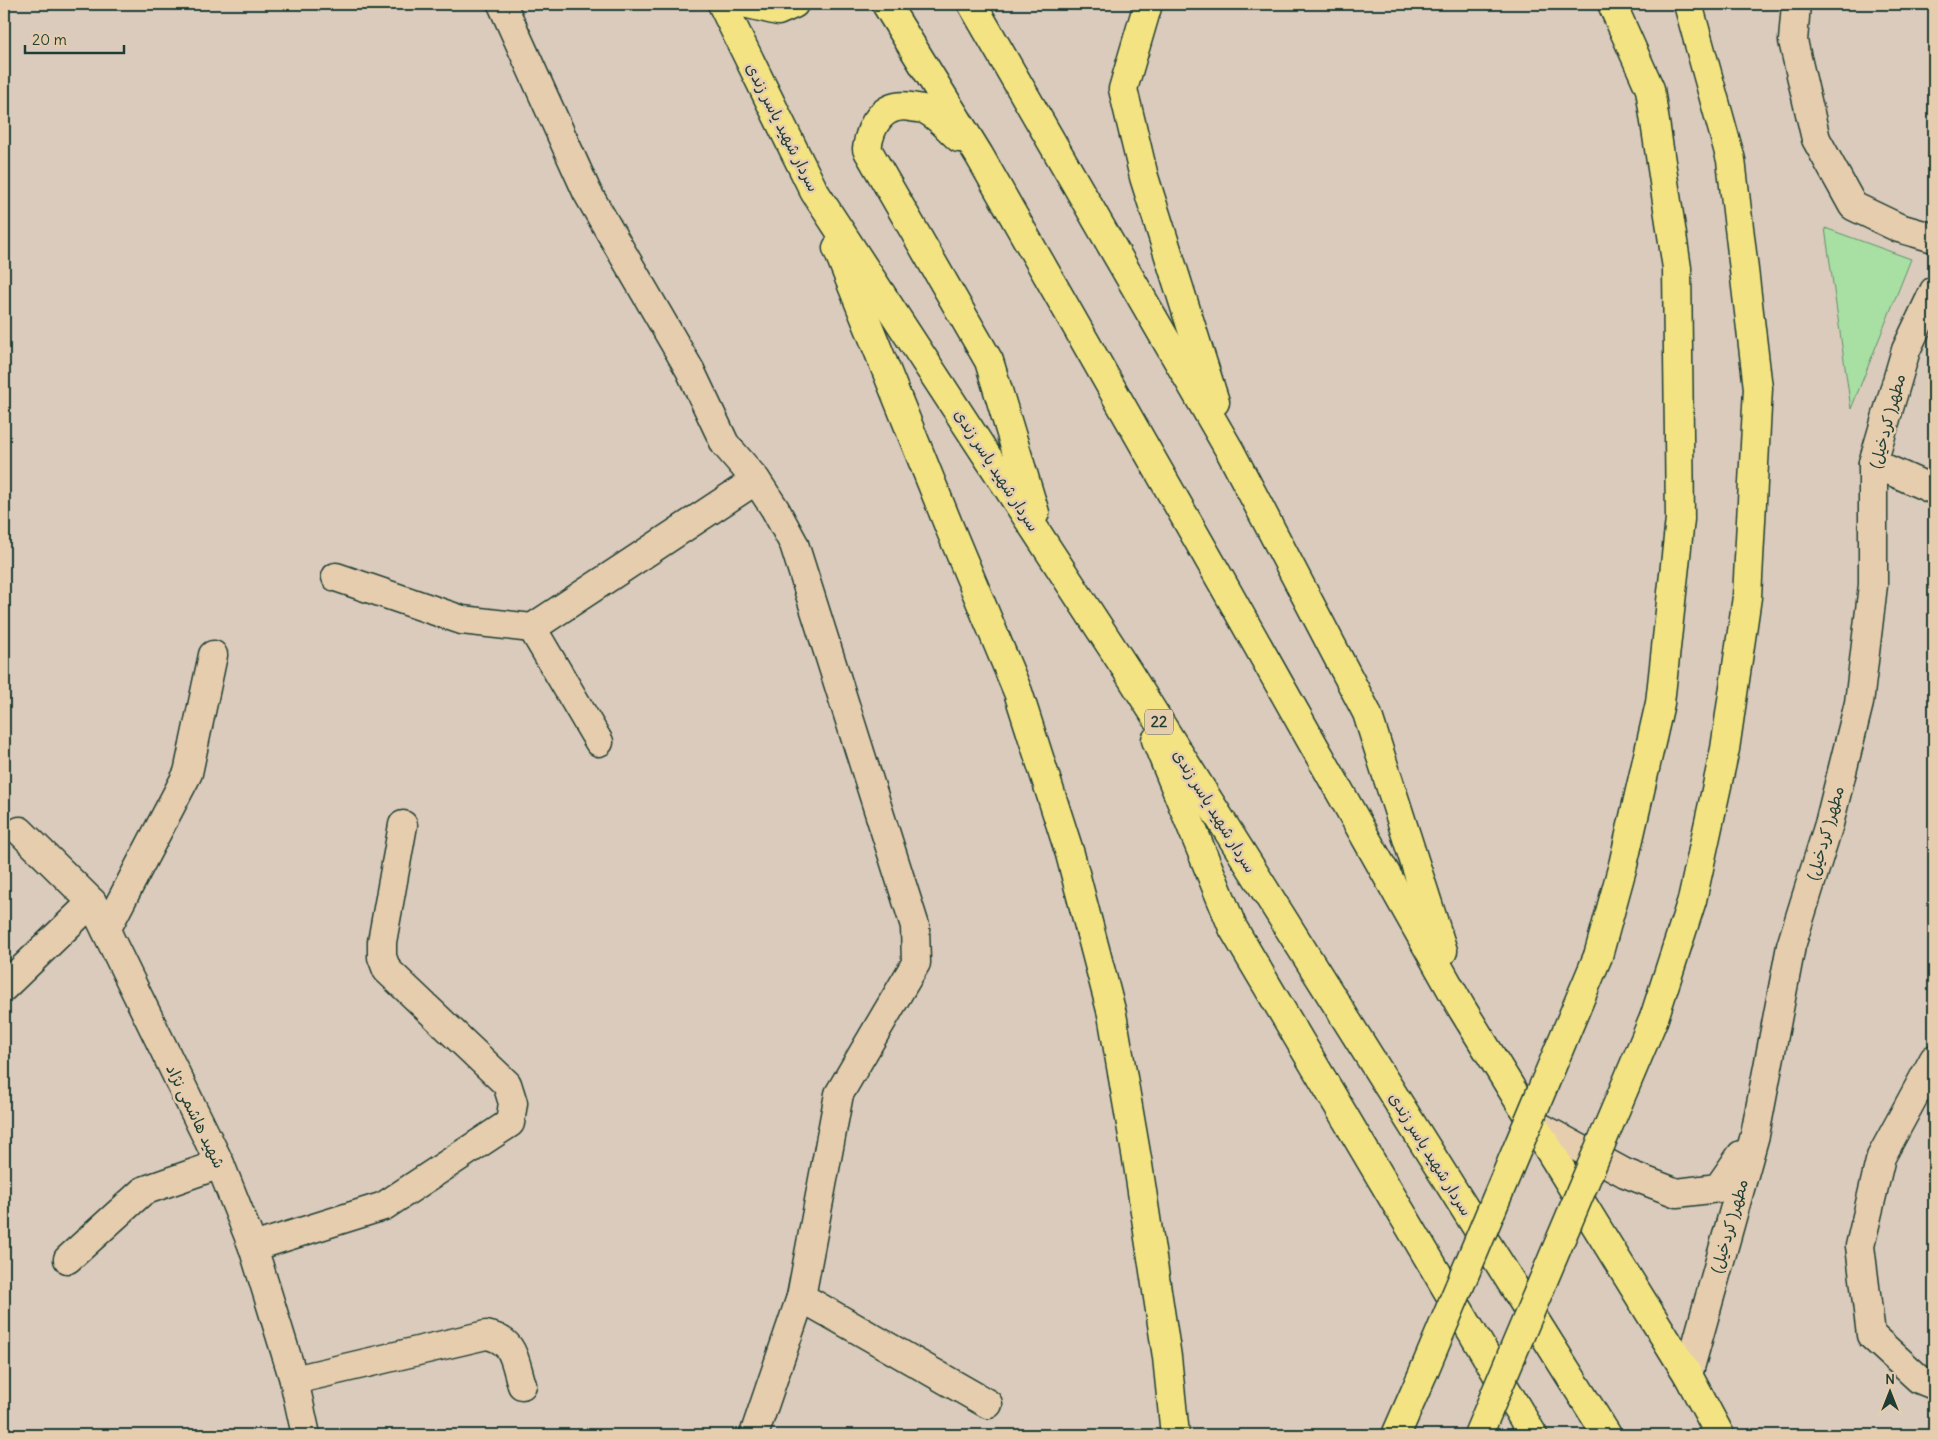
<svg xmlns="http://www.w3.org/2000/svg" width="1938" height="1439" font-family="Delius,'Playpen Sans Arabic',sans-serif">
<rect width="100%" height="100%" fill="#dbcbbc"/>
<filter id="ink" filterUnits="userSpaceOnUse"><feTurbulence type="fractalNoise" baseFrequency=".02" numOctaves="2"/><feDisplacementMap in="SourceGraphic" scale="10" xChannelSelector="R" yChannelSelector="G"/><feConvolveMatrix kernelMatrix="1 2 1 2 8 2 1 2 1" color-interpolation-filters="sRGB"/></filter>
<g filter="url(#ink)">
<path fill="#a8dfa3" stroke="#648e6c" d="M1825,228l86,31 -60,150z"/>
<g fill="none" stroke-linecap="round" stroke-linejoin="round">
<g stroke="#1f3d34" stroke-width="31">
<g id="minor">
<path d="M502,4l85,188 103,178 35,74 31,36 19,29 19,35 121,382 1,37 -77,131 -38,203 -47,138"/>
<path d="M1796,4l-3,37 23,98 37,67 46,22 35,10"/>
<path d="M1873,463l61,27"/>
<path d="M336,577l126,43 70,8 224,-148"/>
<path d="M532,628l67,114"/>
<path d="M20,831l72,71 128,262 33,83 41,133 12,55"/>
<path d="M106,930l82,-157 25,-118"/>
<path d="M4,987l88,-85"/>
<path d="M1934,1059l-53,98 -21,89 11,89 48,44 15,6"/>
<path d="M1531,1122l94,51 52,20 41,-5 23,-33"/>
<path d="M253,1247l131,-41 126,-83 3,-20 -6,-19 -120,-114 -5,-13v-15l21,-117"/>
<path d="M68,1259l75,-68 77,-27"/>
<path d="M801,1297l187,107"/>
<path d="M1688,1375l67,-240 36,-189 38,-122 30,-121 14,-118v-122l33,-113 28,-59"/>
<path d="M294,1380l192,-45c29,5 28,25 36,50"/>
</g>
</g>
<g stroke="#1f3d34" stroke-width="31">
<g id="highway">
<path d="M722,4l92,187 314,481 479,763"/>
<path d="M748,4l30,7 16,-7"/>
<path d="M886,4l93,151 240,422 242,430 227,368 32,60"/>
<path d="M972,4l258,447 137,262 76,238"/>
<path d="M1148,4l-25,85 21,88 71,225"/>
<path d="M959,138c-10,-9 -21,-22 -33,-28 -4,-2 -10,-2 -15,-3 -28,-5 -41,18 -44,42l122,212 46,152"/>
<path d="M837,248l113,281 68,163 52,162 42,160 26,151 29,192 8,78"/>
<path d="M1156,740l77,188 300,507"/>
<path d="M1598,956l25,-91 37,-162 20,-184 -3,-251 -27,-179 -38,-85"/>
<path d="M1654,1018l38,-118 33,-151 22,-152 11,-209 -27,-228 -43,-156"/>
<path d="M1396,1435l28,-64"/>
</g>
</g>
<use href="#minor" stroke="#e6cdae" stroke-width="28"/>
<use href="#highway" stroke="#f4e382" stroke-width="28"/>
<g stroke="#1f3d34" stroke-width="31" stroke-linecap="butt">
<g id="highway-bridge">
<path d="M1424,1371l174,-415"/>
<path d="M1478,1435l176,-417"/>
</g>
</g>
<use href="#highway-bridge" stroke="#f4e382" stroke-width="28"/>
</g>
</g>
<g text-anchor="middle" stroke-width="5" stroke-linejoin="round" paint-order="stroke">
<rect fill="#e6cdae" stroke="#5b6859" stroke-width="1" x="1145" y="709.5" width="28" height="25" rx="4"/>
<g font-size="15" font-weight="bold" fill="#1f3d34">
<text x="1159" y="727">22</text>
</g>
<g font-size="16" fill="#1f3d34" stroke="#e6cdae">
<text transform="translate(783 127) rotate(63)" y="6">سردار شهید یاسر زندی</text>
<text transform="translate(1887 421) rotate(-75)" y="6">مطهر( کردخیل)</text>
<text transform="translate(997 470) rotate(57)" y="6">سردار شهید یاسر زندی</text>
<text transform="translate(1215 811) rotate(58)" y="6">سردار شهید یاسر زندی</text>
<text transform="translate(1825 833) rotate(-74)" y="6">مطهر( کردخیل)</text>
<text transform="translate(196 1116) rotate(64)" y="6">شهید هاشمی نژاد</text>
<text transform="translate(1431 1154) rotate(58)" y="6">سردار شهید یاسر زندی</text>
<text transform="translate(1729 1226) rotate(-74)" y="6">مطهر( کردخیل)</text>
</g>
</g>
<rect width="1938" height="1439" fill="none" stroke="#e6cdae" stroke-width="20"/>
<rect x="10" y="10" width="1918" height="1419" fill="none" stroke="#1f3d34" stroke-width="2" filter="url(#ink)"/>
<g transform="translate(1890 1392)" stroke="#e6cdae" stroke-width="4" paint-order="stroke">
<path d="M0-4L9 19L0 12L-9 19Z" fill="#1f3d34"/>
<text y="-8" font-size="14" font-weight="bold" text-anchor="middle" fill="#1f3d34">N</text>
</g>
<path d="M25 45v8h99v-8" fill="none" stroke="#1f3d34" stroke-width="2.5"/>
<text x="32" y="45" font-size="15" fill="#1f3d34" stroke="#e6cdae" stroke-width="4" paint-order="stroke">20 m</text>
</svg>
